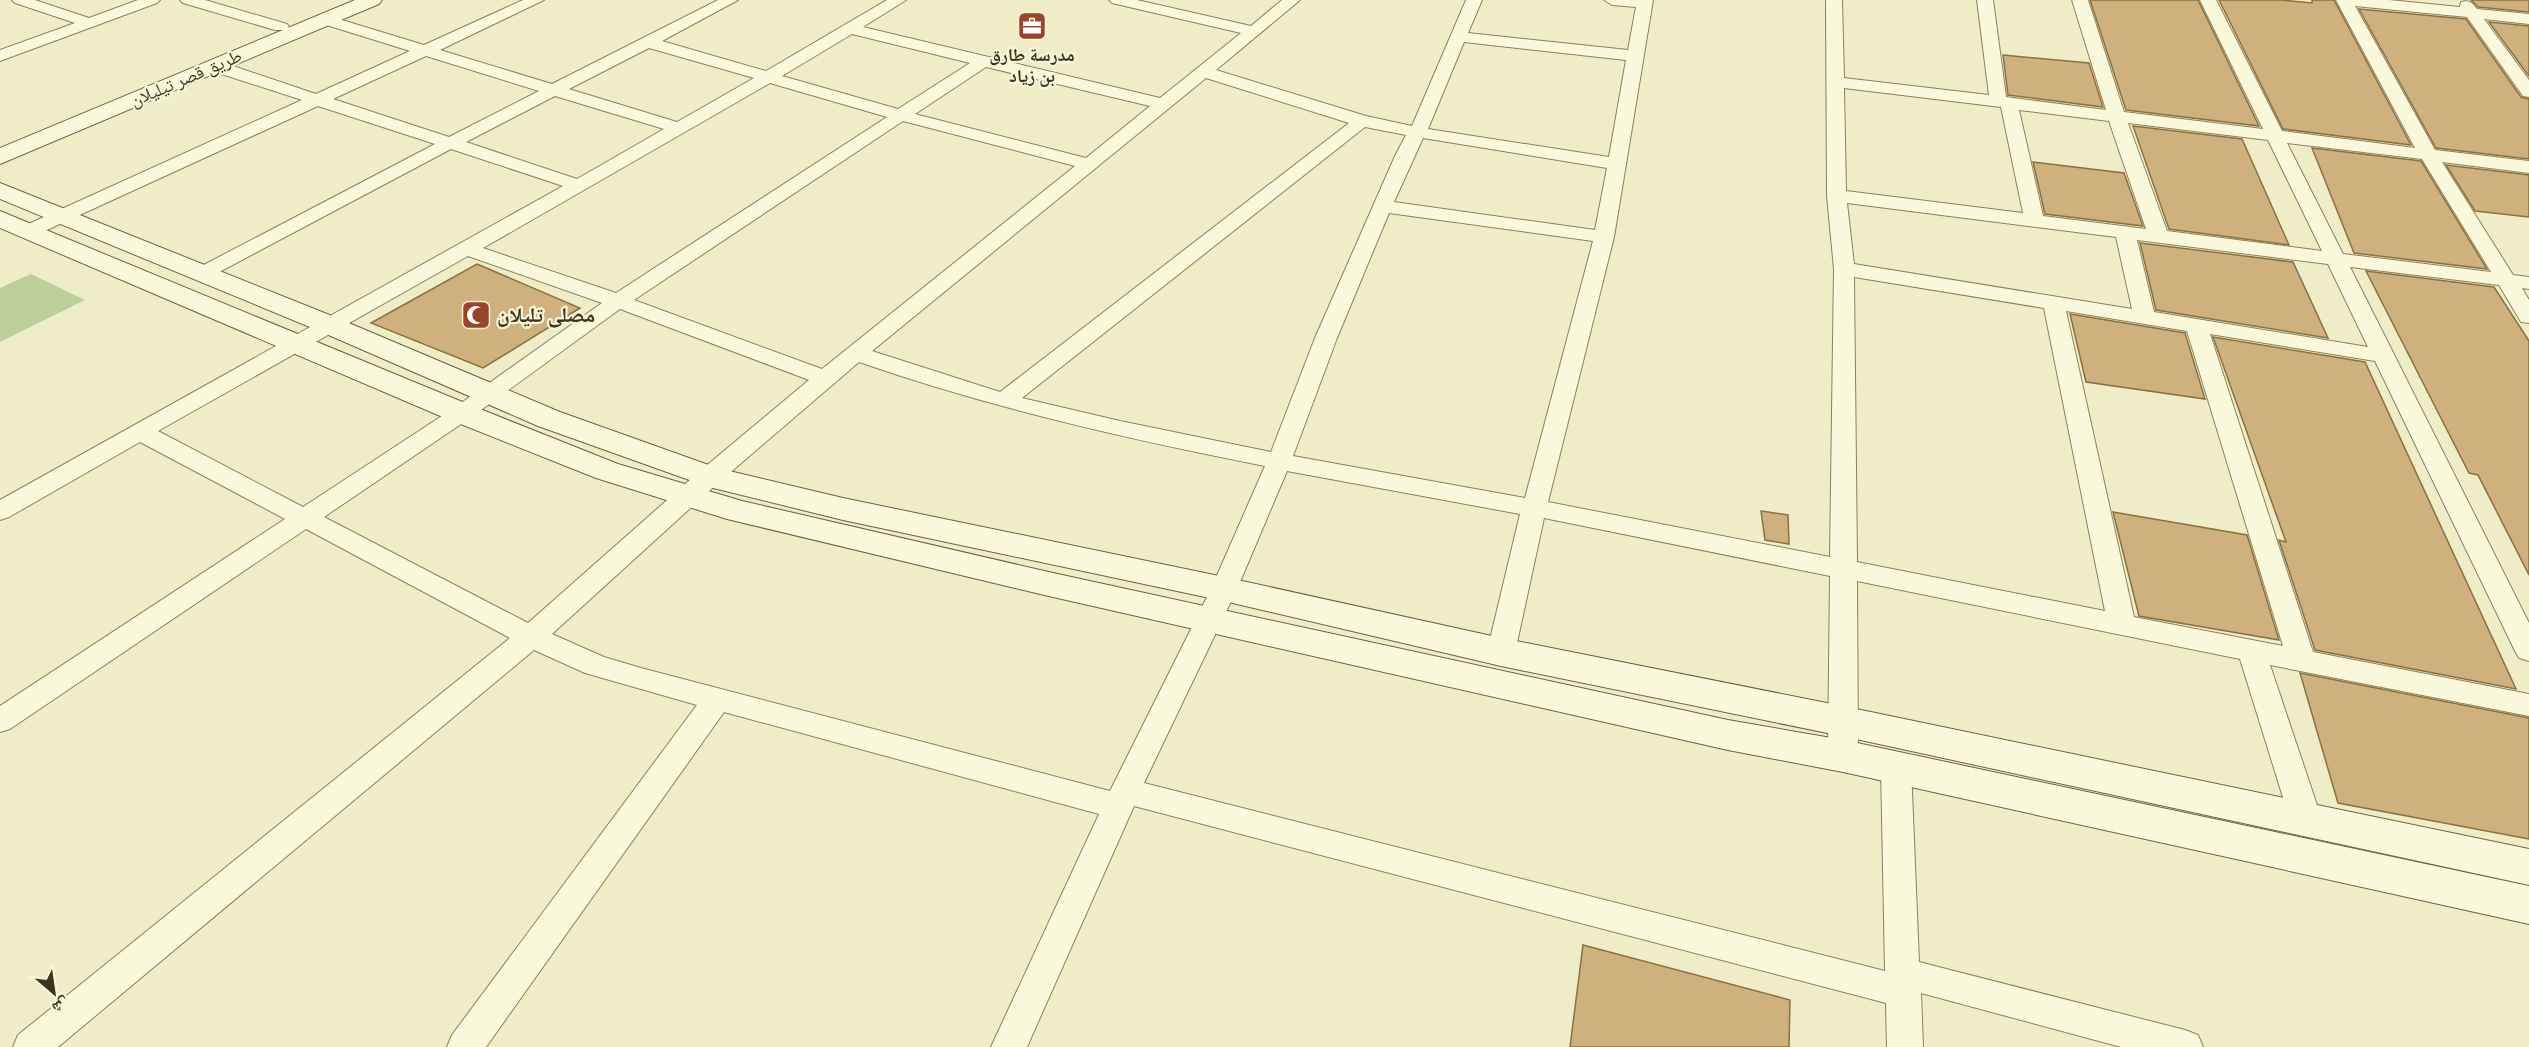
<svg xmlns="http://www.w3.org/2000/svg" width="2529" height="1047" font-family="Merriweather,'Noto Naskh Arabic',serif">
<rect width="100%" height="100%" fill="#efedc7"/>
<path fill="#bcce9a" d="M31,274l54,26 -85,42v-54z"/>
<g fill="#ceb17d" stroke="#8b7041" stroke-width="1.5">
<path d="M2090,0h108l61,126 -133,-16z"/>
<path d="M2219,0h62l31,3v-3h22l77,145 -128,-16z"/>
<path d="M2471,0h58v12l-51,-5z"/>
<path d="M2359,9l107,10 55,78 8,2v60l-93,-11z"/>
<path d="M2489,22l40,4v50z"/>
<path d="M2003,55l86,8 14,44 -95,-12z"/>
<path d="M2133,126l109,13 47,106 -120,-16z"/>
<path d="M2312,148l109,13 66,108 -133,-16z"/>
<path d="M2033,162l91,11 19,53 -98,-12z"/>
<path d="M2446,165l83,10v42l-54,-6z"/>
<path d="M2140,243l153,19 35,76 -172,-28z"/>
<path d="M477,264l103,44 -97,60 -112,-45z"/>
<path d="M2366,271l128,16 35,54v234l-51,-100 -9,-2z"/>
<path d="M2070,314l115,19 20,66 -119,-17z"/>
<path d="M2213,337l152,25 151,327 -201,-39 -36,-110 7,2z"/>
<path d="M1761,511l27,4 1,29 -24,-4z"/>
<path d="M2113,512l134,23 32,105 -140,-24z"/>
<path d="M2300,673l229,45v121l-191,-36z"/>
<path d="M1583,945l207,55 -1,47h-219z"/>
</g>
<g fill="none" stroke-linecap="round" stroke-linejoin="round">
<g stroke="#8c805c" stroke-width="2">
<g id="minor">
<path d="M12,0h23l54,18 49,-18h22l-3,3 -157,58v-11l75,-27 -60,-20z"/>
<path d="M180,0h25l82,24 2,3 -2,3h-12l-92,-27z"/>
<path d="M523,0h21l-104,50 112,34 166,-84h20l-76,41 104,30 121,-71h19l-43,27 297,71 81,-65 -129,-30 -3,-3h28l114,26 31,-26h18l-84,70 150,46 46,10 54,-126h16l-14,33 160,17 8,-43 -24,-2 -8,-5h49l-39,237 -66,265 282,55 4,-288 -7,-73 -1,-196h16l2,78 145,17 -12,-95h16l13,97 100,13 -34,-110h16l36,112 139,17 -63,-129h16l66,131 133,17 -79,-148h53l71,7 1,-5c8,-2 11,0 16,7l52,5v10l-45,-5 45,61v17l-6,-1 -56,-79 -112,-11 80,144 94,11v12l-87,-11 71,113 16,2v12l-7,-1 7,12v23l-8,-1 -22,-37 -149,-18 179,356v38l-10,-3 -4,-7 -140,-290 -165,-27 103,318 216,42v22l-259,-51 52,155 -5,9 -11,4 -11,-4 -5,-9 -50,-161 -383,-78 1,175 -4,9 -11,3 -11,-3 -4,-9 2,-180 -286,-58 -29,134 -4,7 -10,3 -10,-3 -4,-7 33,-138 -233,-43 -50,118 -93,194 741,188 -4,-204 4,-9 11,-3 11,3 4,9 8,195 266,68 13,5 5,12h-82l-200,-54 2,54h-36l-1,-44 -752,-197 -107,241h-36l108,-233 -375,-102 -238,335h-39l5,-12 245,-330 -112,-32 -51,-23 -476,397h-45l5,-12 492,-397 -204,-109 -296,200 -10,3v-26l285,-187 -145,-77 -131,75 -9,3v-20l563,-314 -112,-37 -243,129h-14l-3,-4 3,-4 241,-126 -117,-38 -282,129h-14l-3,-4 3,-4 280,-127 -93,-30 -2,-4 2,-4h12l95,32 94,-43 -90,-28 -2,-3 2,-3h12l92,28zM852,34l118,29 -72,46 -116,-33zM1464,42l162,18 -17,97 -181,-28zM649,48l105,30 -77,44 -108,-33zM426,56l113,35 -90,46 -116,-38zM986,67l164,39 -64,52 -171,-44zM1206,78l143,45 -349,269 -128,-41zM770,83l117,34 -271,176 -133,-45zM1844,88l157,19 22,106 -177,-22zM555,96l109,33 -87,50 -111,-37zM2019,110l90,11 37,108 -103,-13zM903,121l172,45 -253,203 -188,-69zM2128,123l140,17 54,111 -155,-20zM1365,127l41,8 -11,21 -80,182 -44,114 -151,-31 -98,-23zM1423,138l184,30 -12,62 -201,-28zM2287,143l135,16 69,113 -148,-18zM1847,203l269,34 16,72 -278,-45zM1389,213l204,28 -68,257 -232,-42 44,-118zM2137,240l191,24 40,83 -214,-35zM468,256l134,47 -148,105 -151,99 -145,-76zM1854,277l190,31 61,303 -248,-49zM620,309l189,71 -109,91 -172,152 -204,-106 146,-99zM2066,311l121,20 96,315 -149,-29zM859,362c133,46 268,77 406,104l-54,123 -101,202 -469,-123 -37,-11 -52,-23 166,-151z"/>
</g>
</g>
<g stroke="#6e613f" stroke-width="2">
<g id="secondary">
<path d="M355,0h27l-3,4 -379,160v-16z"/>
<path d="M0,183l337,135 223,94 157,56 126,30 381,79 277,61 341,68 687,143v36l-687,-149 -341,-70 -277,-65 -381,-81 -134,-33 -171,-61 -221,-96 -317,-131z"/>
<path d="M0,211l460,190 158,63 124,37 311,72 675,147 115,20 686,146v38l-686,-152 -115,-22 -675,-153 -326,-78 -131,-41 -158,-63 -438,-187z"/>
</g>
</g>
<use href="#minor" fill="#faf8db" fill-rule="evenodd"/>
<use href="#secondary" fill="#faf8db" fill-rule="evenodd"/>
</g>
<defs>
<g id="office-square" transform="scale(1.5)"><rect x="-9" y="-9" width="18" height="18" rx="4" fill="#9c442b" stroke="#f6f5d7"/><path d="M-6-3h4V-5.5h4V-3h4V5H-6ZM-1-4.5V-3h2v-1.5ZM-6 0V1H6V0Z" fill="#fff"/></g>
<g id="mosque-square" transform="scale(1.5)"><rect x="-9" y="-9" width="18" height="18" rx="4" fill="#9c442b" stroke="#f6f5d7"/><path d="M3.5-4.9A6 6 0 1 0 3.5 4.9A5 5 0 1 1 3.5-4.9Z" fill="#fff"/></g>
</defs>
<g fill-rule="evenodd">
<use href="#office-square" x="1032" y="26"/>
<use href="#mosque-square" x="476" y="315"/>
</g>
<g text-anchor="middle" stroke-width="4.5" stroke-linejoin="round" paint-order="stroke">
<g font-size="18" font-weight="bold" fill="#3c3420" stroke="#f6f5d7">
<text x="1032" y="61">مدرسة طارق<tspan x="1032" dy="21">بن زياد</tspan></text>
</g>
<g font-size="18" fill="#3c3420" stroke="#f6f5d7">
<text transform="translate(186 78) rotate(-23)" y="6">طريق قصر تيليلان</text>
</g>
<g font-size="21" font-weight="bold" fill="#3c3420" stroke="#f6f5d7" text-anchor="start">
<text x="497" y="322">مصلى تليلان</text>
</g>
</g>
<g transform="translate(54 993) rotate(151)" stroke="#f6f5d7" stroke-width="4.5" paint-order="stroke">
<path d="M0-4.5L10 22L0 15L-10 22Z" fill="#3c3420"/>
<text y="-9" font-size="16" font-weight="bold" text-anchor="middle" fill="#3c3420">ش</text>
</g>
</svg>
